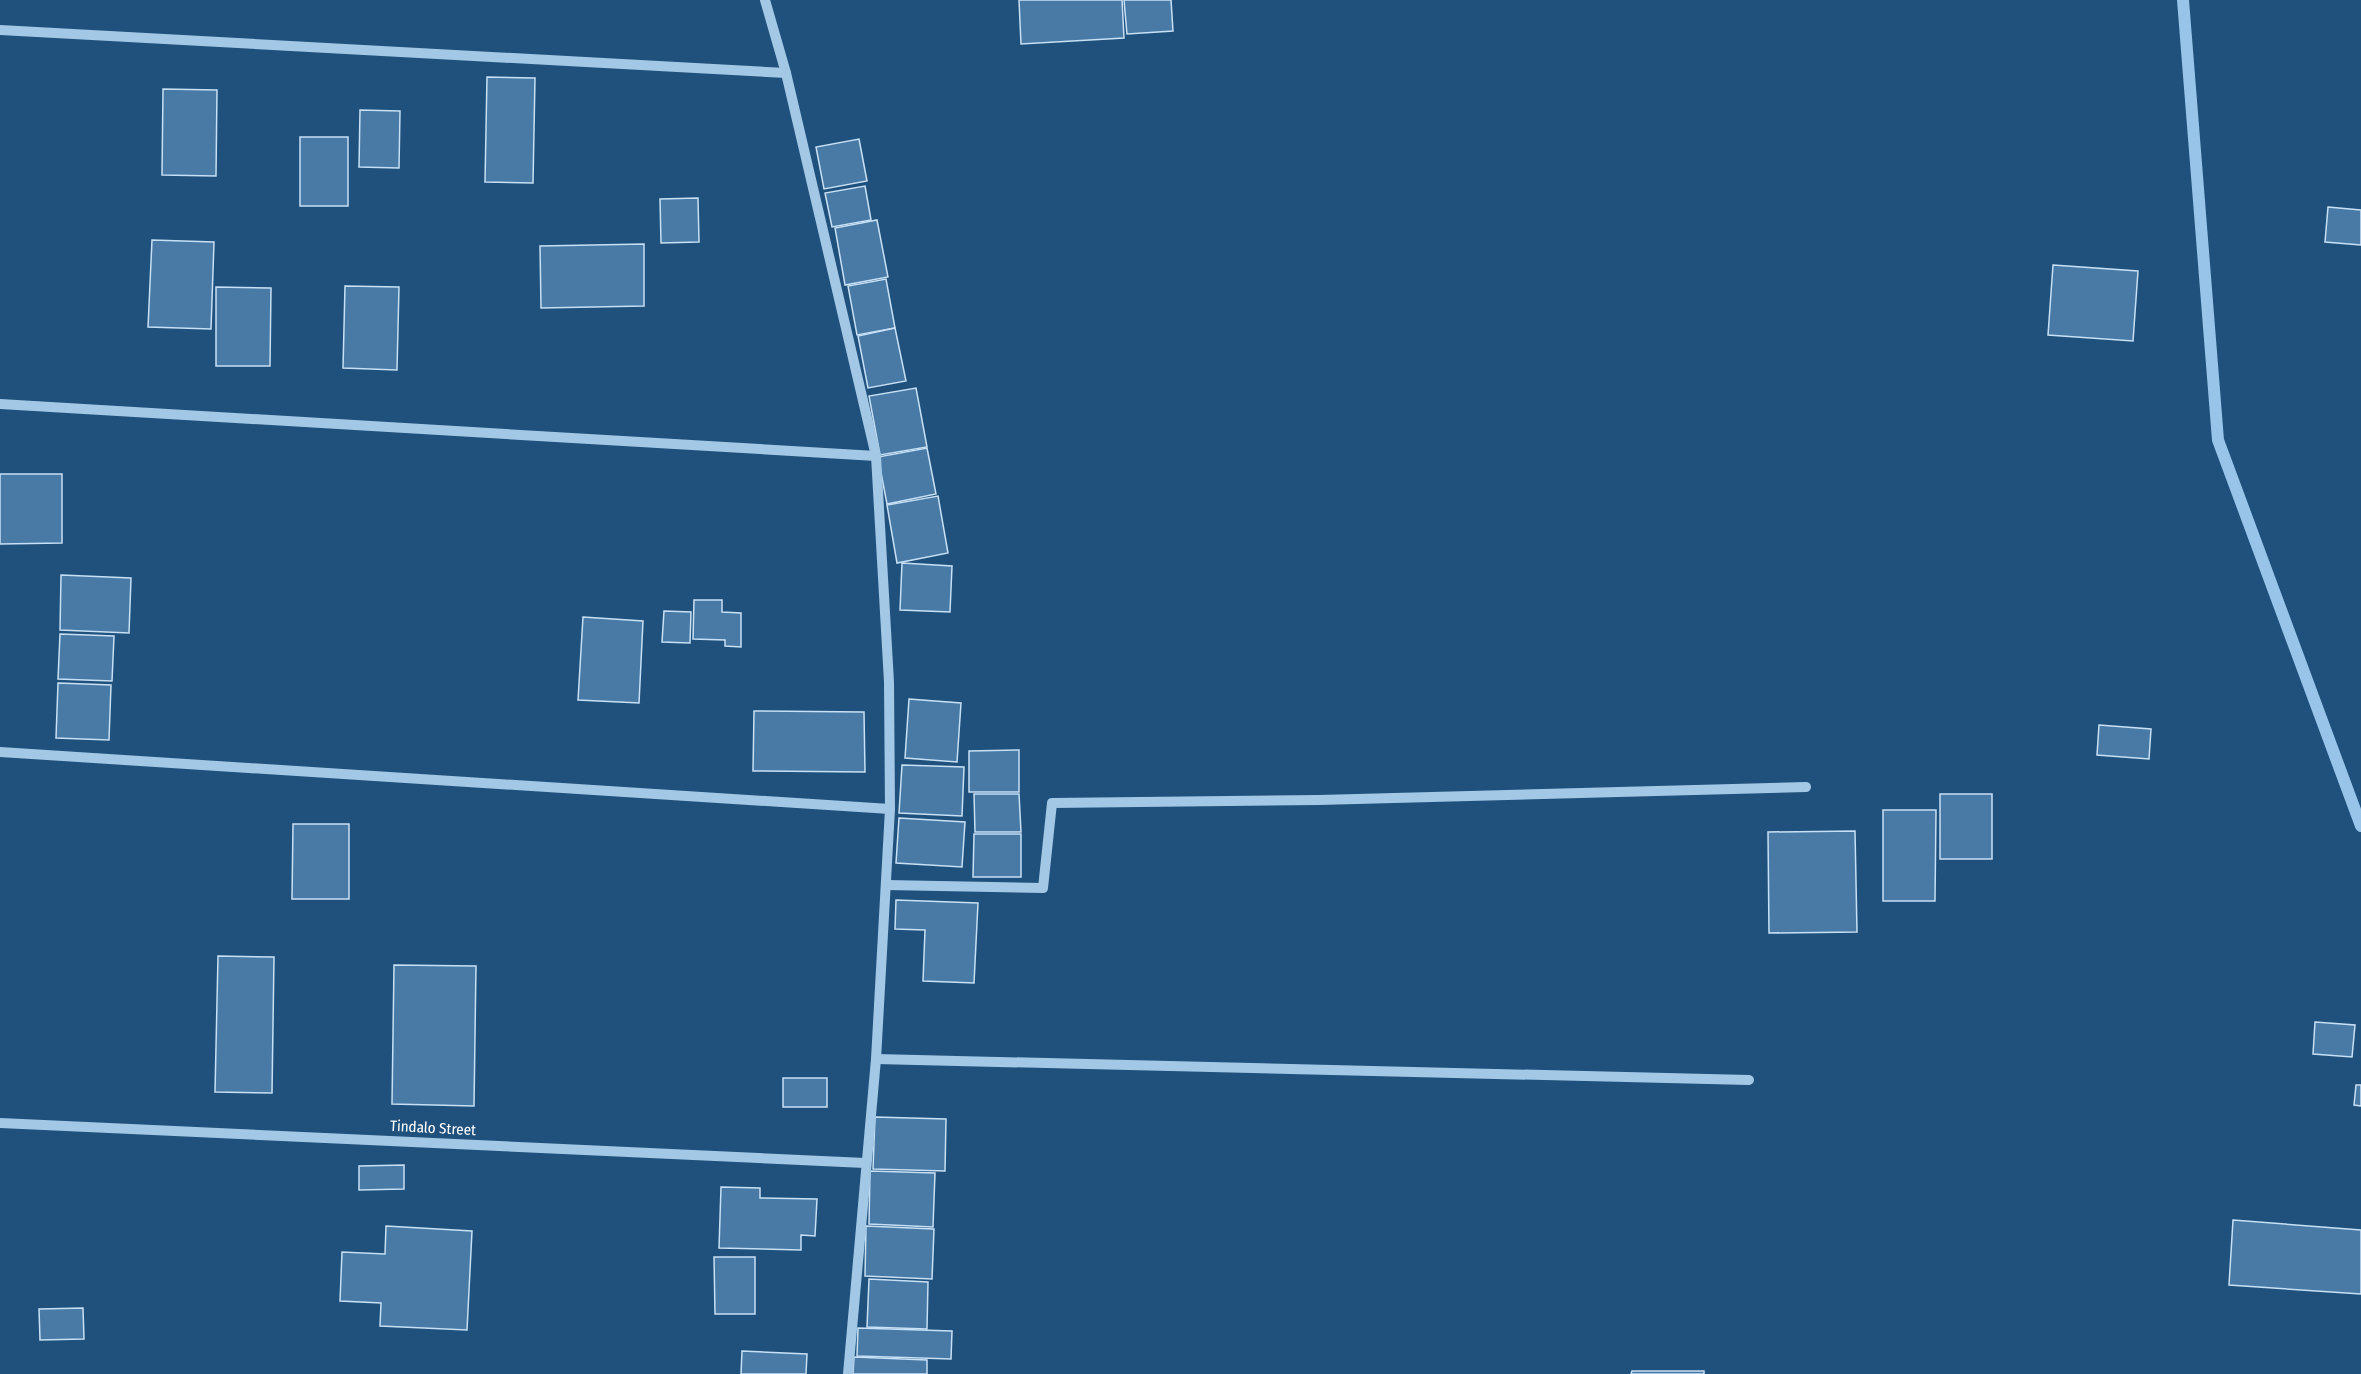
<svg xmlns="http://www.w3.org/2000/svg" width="2361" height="1374" font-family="'Fira Sans Condensed',sans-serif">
<rect width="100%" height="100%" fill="#20517c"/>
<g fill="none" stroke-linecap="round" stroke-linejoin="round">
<path stroke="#97c4e8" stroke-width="12" d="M2183,0l35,440 143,386"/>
</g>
<g fill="#497aa6" stroke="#c7e0f5" stroke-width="1.5">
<path d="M1019,0h103l2,38 -103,6z"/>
<path d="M1124,0h47l2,31 -46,3z"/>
<path d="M487,77l48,1 -2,105 -48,-1z"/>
<path d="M163,89l54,1 -1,86 -54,-1z"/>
<path d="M360,110l40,1 -1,57 -40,-1z"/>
<rect x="300" y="137" width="48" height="69"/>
<path d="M859,139l8,42 -43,8 -8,-42z"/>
<path d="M865,186l6,34 -39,7 -7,-34z"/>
<path d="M698,198l1,44 -38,1 -1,-44z"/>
<path d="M2328,207l33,3v35l-36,-3z"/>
<path d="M877,220l11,57 -43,8 -10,-57z"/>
<path d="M152,240l62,2 -3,87 -63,-2z"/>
<path d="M644,244v62l-103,2 -1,-62z"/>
<path d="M2053,265l85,6 -5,70 -85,-6z"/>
<path d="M886,279l9,49 -38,7 -9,-49z"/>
<path d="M345,286l54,1 -2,83 -54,-2z"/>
<path d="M216,287l55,1 -1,78h-54z"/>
<path d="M895,328l11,53 -38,7 -10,-52z"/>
<path d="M916,388l11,59 -47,8 -11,-59z"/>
<path d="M927,448l9,46 -49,10 -9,-47z"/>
<path d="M0,474h62v69l-62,1z"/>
<path d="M938,496l10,57 -51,10 -10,-58z"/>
<path d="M902,563l50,3 -2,46 -50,-2z"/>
<path d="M61,575l70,3 -2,55 -69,-3z"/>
<path d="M694,600h28v12l19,1v34l-16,-1v-6l-32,-1z"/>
<path d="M664,611l27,1 -1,31 -28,-1z"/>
<path d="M583,617l60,4 -4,82 -61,-3z"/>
<path d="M60,634l54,2 -2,45 -54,-2z"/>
<path d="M58,683l53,2 -2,55 -53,-2z"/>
<path d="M909,699l52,4 -4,59 -52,-4z"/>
<path d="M754,711l110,1 1,60 -112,-1z"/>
<path d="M2099,725l52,4 -2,30 -52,-4z"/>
<path d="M1019,750v42h-50v-41z"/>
<path d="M902,765l62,2 -2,49 -63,-3z"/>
<path d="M974,794h45l2,38h-46z"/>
<rect x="1940" y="794" width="52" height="65"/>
<path d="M1883,810h53l-1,91h-52z"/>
<path d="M899,818l66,4 -3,45 -66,-4z"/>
<path d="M293,824h56v75h-57z"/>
<path d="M1855,831l2,101 -88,1 -1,-101z"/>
<path d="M974,834h47v43h-48z"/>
<path d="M896,900l82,3 -4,80 -51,-2 2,-51 -30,-1z"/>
<path d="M218,956l56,1 -2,136 -57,-1z"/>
<path d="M394,965l82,1 -2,140 -82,-2z"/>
<path d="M2315,1022l40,3 -3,32 -39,-3z"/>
<rect x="783" y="1078" width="44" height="29"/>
<path d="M2356,1085h5v21l-7,-1z"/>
<path d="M875,1117l71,2 -1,52 -72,-2z"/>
<path d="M404,1165v24l-45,1v-24z"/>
<path d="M870,1171l65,2 -2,54 -64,-3z"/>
<path d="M721,1187l39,1v10l57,1 -2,37 -14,-1v15l-82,-2z"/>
<path d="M2233,1220l128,10v64l-132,-9z"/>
<path d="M386,1226l86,5 -5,99 -87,-4 1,-23 -41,-2 2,-49 43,2z"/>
<path d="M866,1226l68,3 -2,50 -67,-3z"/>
<path d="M714,1257h41v57h-40z"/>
<path d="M869,1279l59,3 -1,47 -60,-2z"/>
<path d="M83,1308l1,31 -44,1 -1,-31z"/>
<path d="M858,1328l94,3 -1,28 -94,-3z"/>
<path d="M742,1351l65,3 -1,20h-65z"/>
<path d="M854,1357l73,3v14h-74z"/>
<path d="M1632,1371h72v3h-73z"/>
</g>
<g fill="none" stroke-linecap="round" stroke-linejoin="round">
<g stroke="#a3c8e6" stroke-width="10">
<path d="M765,0l21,73 90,383 13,226 1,127 -14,250 -28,315"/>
<path d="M0,30l786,43"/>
<path d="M0,404l876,52"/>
<path d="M0,752l890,57"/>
<path d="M886,885l157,3 9,-85 267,-3 487,-13"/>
<path d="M876,1059l873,21"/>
<path d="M0,1123l865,40"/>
</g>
</g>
<g text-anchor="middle" stroke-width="5" stroke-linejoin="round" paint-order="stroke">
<g font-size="15" fill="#fff" stroke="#20517c">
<text transform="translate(433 1128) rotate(3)" y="5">Tindalo Street</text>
</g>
</g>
</svg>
